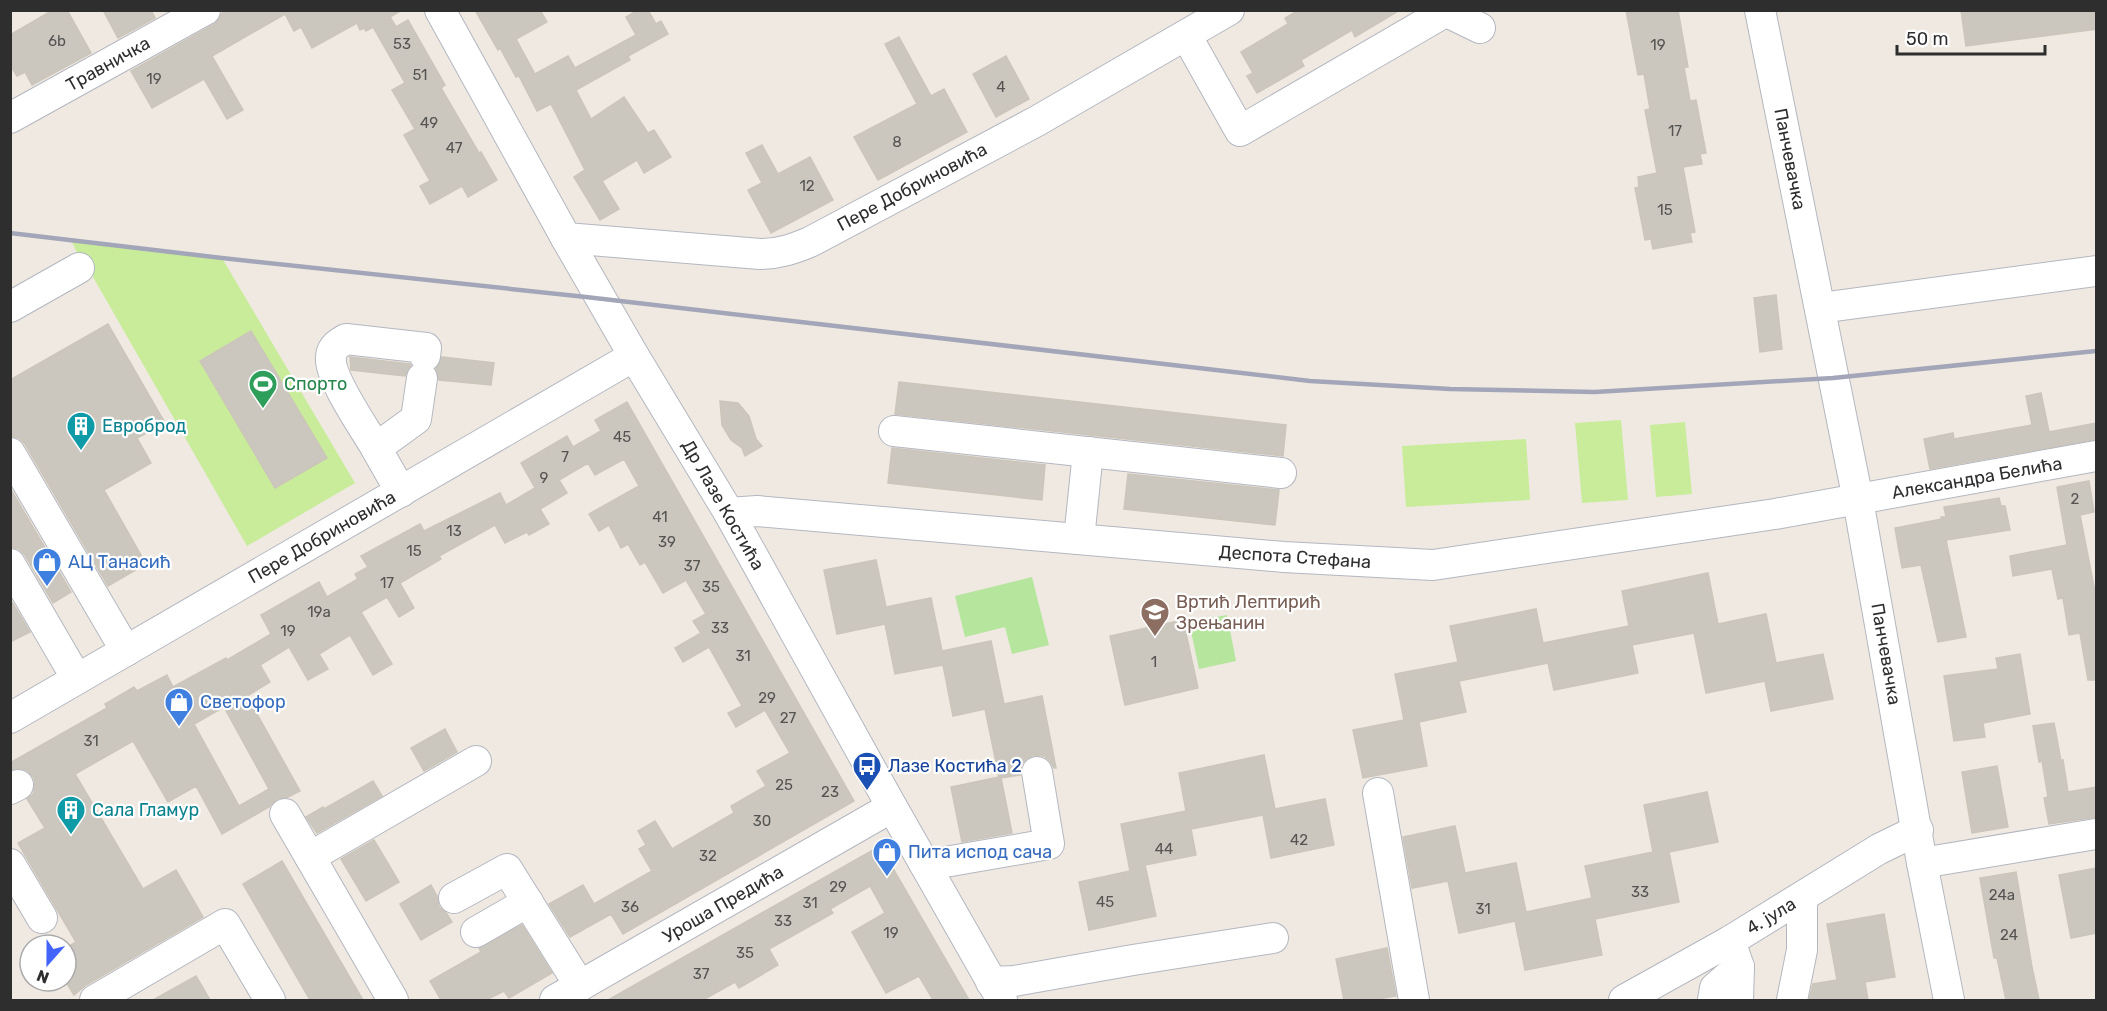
<svg xmlns="http://www.w3.org/2000/svg" width="2107" height="1011" font-family="Rubik,sans-serif">
<rect width="100%" height="100%" fill="#efe9e1"/>
<g fill="#b6e59e">
<path d="M1032,577l17,68 -37,9 -7,-27 -40,10 -10,-41z"/>
<path d="M1227,615l9,46 -37,8 -10,-47z"/>
</g>
<g fill="#c9ec9a">
<path d="M71,240l151,18 133,225 -108,63 -158,-276 -9,-11z"/>
<path d="M1621,420l7,80 -46,3 -7,-80z"/>
<path d="M1685,422l7,72 -36,3 -6,-72z"/>
<path d="M1526,439l4,61 -124,7 -4,-61z"/>
</g>
<g fill="#cbc7bf" stroke="#cbc5ba" stroke-width="1.5" fill-rule="evenodd">
<path d="M53,10h14l24,43 -59,32 -7,-13 -8,4 -7,-11v-30z"/>
<path d="M103,10h48l4,8 -37,20z"/>
<path d="M227,10h175l-12,7 6,10 12,-7 37,65 -4,3 38,65 2,-1 16,28 -29,17 -6,-11 -32,18 -10,-18 10,-5 -26,-46 11,-6 -23,-39 13,-7 -32,-56 -7,4 -2,-3 -4,2 -3,-7 -45,25 -11,-21 -7,4 -9,-17 -73,42 31,54 -16,9 -23,-40 -52,29 -21,-37 82,-46 6,-6 2,-5z"/>
<path d="M475,10h65l7,12 -31,17 19,35 33,-18 7,12 61,-33 -10,-18 12,-7h10l8,14 5,-3 7,13 -40,22 2,4 -54,30 15,29 33,-22 24,36 6,-3 17,27 -27,16 -7,-13 -35,21 17,28 -19,11 -26,-43 11,-7 -34,-66 -14,7 -18,-35 -3,1 -16,-29 -2,2z"/>
<path d="M1299,10h101l-45,27 -3,-7 -51,30 3,6 -47,27 -10,-17 6,-3 -12,-21 47,-28 -3,-6z"/>
<path d="M1626,10h52l10,57h-4l6,34 6,-1 10,53 -6,1 2,10 -19,3 12,65 -5,1 2,9 -39,7 -2,-10 -6,1 -10,-52 4,-1 -1,-10 19,-4 -12,-63 5,-1 -6,-35 -6,1z"/>
<path d="M1961,10h136v19l-131,17z"/>
<path d="M899,37l32,59 13,-7 23,43 -89,48 -24,-43 63,-33 -32,-60z"/>
<path d="M1006,56l23,43 -33,18 -23,-43z"/>
<path d="M762,145l16,29 32,-17 23,43 -62,33 -23,-43 14,-7 -16,-30z"/>
<path d="M1776,295l6,54 -22,3 -6,-54z"/>
<path d="M108,324l57,99 -28,15 14,25 -47,27 42,74 -38,22 -83,-142 -6,-6 -9,-2v-56z"/>
<path d="M251,331l76,127 -52,30 -75,-127z"/>
<path d="M350,357l60,7 1,1 -6,11 -54,-6z"/>
<path d="M442,357l52,6 -3,22 -52,-5 -3,-11z"/>
<path d="M899,382l387,43 -3,31 -388,-42z"/>
<path d="M2041,393l8,39 48,-9v16l-167,30 -6,-30 29,-6 1,6 78,-14 -6,-29z"/>
<path d="M720,401l18,2 11,13 7,23 6,7 -17,10 -3,-8 -11,-8 -9,-15z"/>
<path d="M627,402l227,399 -231,133 -12,-20 -41,23 -21,-33 34,-19 11,19 58,-33 -13,-22 7,-4 -8,-14 17,-10 17,28 62,-36 -3,-7 35,-20 -9,-15 33,-18 -25,-43 -29,17 -8,-14 14,-7 -33,-59 -26,15 -8,-14 26,-15 -8,-12 13,-7 -20,-34 -23,13 -18,-31 -5,3 -12,-21 -7,4 -12,-23 -10,6 -10,-17 50,-28 -15,-27 -29,16 -7,-12 -29,17 8,13 -27,16 9,15 -20,11 -2,-3 -22,11 -10,-18 -56,31 2,3 -41,24 14,25 -15,9 -12,-20 -26,15 31,52 -19,11 -23,-40 -31,19 9,15 -20,11 -19,-33 -29,18 10,17 -23,14 53,95 -12,6 -11,2 -8,8 -47,27 -26,-48 -28,16 -35,-61 -58,33 68,115 33,-19 27,47 -117,68 -12,10 -8,-13v-34l10,-6 -58,-99 27,-15 -18,-29 6,-5 2,-7 -1,-9 -7,-8 -9,-2 -8,2v-7l97,-55 -2,-4 29,-17 3,4 30,-16 6,12 53,-29 1,2 44,-26 -10,-19 58,-33 8,15 31,-18 -3,-5 13,-7 -7,-11 59,-32 4,7 76,-38 6,12 29,-17 -14,-25 46,-27 6,11 28,-16 -6,-11zM224,707l45,82 -30,17 -45,-82z"/>
<path d="M892,448l153,17 -3,35 -154,-17z"/>
<path d="M1128,474l151,16 -4,35 -151,-16z"/>
<path d="M2089,481l5,31 -14,3 17,87v78h-9l-8,-47 -11,2 -6,-37 -5,1 -6,-30 -39,7 -3,-20 57,-11 -10,-58z"/>
<path d="M10,488l61,104 -18,11 -28,-48 -6,-6 -9,-2z"/>
<path d="M1999,498l2,8h4l5,24 -64,10 20,97 -28,5 -17,-77 -19,3 -7,-40 47,-9 -1,-2h5l-2,-10z"/>
<path d="M876,560l10,47 45,-9 11,53 49,-10 13,63 38,-8 14,72h-2l-4,-7 -6,-5 -10,-1 -8,4 -5,6 -1,10 -19,3 11,55 -50,9 -11,-55 48,-10 -14,-68 -32,7 -10,-51 -48,9 -10,-50 -48,10 -13,-64z"/>
<path d="M1708,573l10,51 48,-10 10,49 47,-9 10,45 -62,12 -6,-30 -59,12 -12,-60 -62,12 6,28 -84,17 -6,-27 -89,18 7,31 -47,10 8,44 -64,12 -10,-48 51,-10 -9,-46 63,-12 -8,-36 86,-17 7,34 86,-17 -7,-35z"/>
<path d="M10,599l20,33 -20,10z"/>
<path d="M1183,620l15,68 -73,17 -15,-69z"/>
<path d="M2020,654l10,60 -47,9 2,14 -31,4 -10,-65 54,-7 -2,-11z"/>
<path d="M2054,723l7,38 2,-1 5,32 29,-5v30l-48,7 -5,-26 4,-1 -6,-36 -3,1 -6,-36z"/>
<path d="M445,729l12,23 -33,19 -13,-23z"/>
<path d="M1264,755l11,54 50,-10 9,46 -63,13 -8,-43 -72,14 5,26 -51,10 11,51 -67,14 -10,-48 51,-11 -9,-47 65,-13 -7,-38z"/>
<path d="M1997,766l11,61 -36,6 -10,-61z"/>
<path d="M373,781l9,15 -65,37 -11,-16 17,-10 1,2z"/>
<path d="M1707,792l11,50 -49,10 10,50 -84,17 7,36 -77,15 -10,-49 -56,12 -11,-52 -36,7 -9,-51 52,-11 10,47 51,-10 10,49 66,-14 -7,-32 68,-14 -9,-47z"/>
<path d="M374,840l25,42 -33,19 -25,-42z"/>
<path d="M880,846l89,154h-36l-14,-24 -33,17 -34,-61 33,-19 -15,-27 -40,23 3,4 -64,36 9,16 -39,23 -4,-6 -32,18h-95z"/>
<path d="M282,861l22,38 59,101h-53l-67,-116z"/>
<path d="M2097,868v65l-26,5 -12,-63z"/>
<path d="M2016,872l16,95 7,33h-33l-9,-42h-3l-14,-80z"/>
<path d="M431,885l6,11 2,11 8,7 5,8 -31,18 -21,-36z"/>
<path d="M1884,914l11,63 -30,5 3,18h-59l4,-16 24,-4 -10,-56z"/>
<path d="M522,925l30,48 -43,25 -5,-7 -18,9h-45l-11,-19 51,-29 -2,-4z"/>
<path d="M1387,948l9,48 -24,4h-28l-8,-41z"/>
<path d="M196,976l14,24h-57z"/>
</g>
<g fill="none" stroke-linecap="round" stroke-linejoin="round">
<g stroke="#b4b7c1" stroke-width="32">
<g id="minor">
<path d="M440,10l126,228 68,118 95,157 163,294 110,193"/>
<path d="M1443,10l37,18"/>
<path d="M1760,10l98,490 64,363 27,137"/>
<path d="M1186,35l54,96 205,-119"/>
<path d="M10,118l195,-108"/>
<path d="M566,238l194,16c19,0 33,-5 50,-12l227,-121 192,-111"/>
<path d="M10,307l69,-39"/>
<path d="M1820,308l276,-37"/>
<path d="M894,431l387,42"/>
<path d="M376,448c-11,-19 -48,-71 -45,-92 1,-9 8,-13 15,-17l80,9 -1,8"/>
<path d="M10,453l116,198"/>
<path d="M401,492l-25,-44 40,-29 6,-41"/>
<path d="M729,513l28,-2 527,46 149,8 342,-51 321,-58"/>
<path d="M1079,539l9,-87"/>
<path d="M10,564l67,115"/>
<path d="M10,718l624,-362"/>
<path d="M10,789l8,-4"/>
<path d="M1378,793l36,207"/>
<path d="M285,814l108,186"/>
<path d="M310,857l166,-96"/>
<path d="M924,863l21,-1 104,-18 -12,-72"/>
<path d="M1922,863l174,-29"/>
<path d="M10,864l32,54"/>
<path d="M454,898l53,-29 73,117"/>
<path d="M476,932l52,-30"/>
<path d="M1730,941l9,26 -1,33"/>
<path d="M991,982l23,-1 119,-21 140,-22"/>
<path d="M95,1000l130,-76 45,76"/>
<path d="M555,1000l337,-193"/>
<path d="M1624,1000l106,-59 149,-92 39,-19"/>
<path d="M1713,1000l2,-12 24,-21"/>
<path d="M1792,1000l10,-50v-52"/>
</g>
</g>
<use href="#minor" stroke="#fff" stroke-width="30"/>
<path stroke="#a3a6b8" stroke-width="4.5" d="M10,233l212,25 364,39 724,84 140,8 145,3 238,-14 263,-27"/>
</g>
<defs>
<g id="stadium-pin" transform="scale(1.5)"><path d="M0 17L-7.5 6A9.5 9.5 0 1 1 7.5 6Z" fill="#2e9e5b" stroke="#fff"/><path d="M0-5a6.5 5 0 1 0 0 10a6.5 5 0 1 0 0-10ZM-3.5-1.8h7v3.6h-7Z" fill="#fff"/></g>
<g id="building-pin" transform="scale(1.5)"><path d="M0 17L-7.5 6A9.5 9.5 0 1 1 7.5 6Z" fill="#0f9aa8" stroke="#fff"/><path d="M-4-6H4V6H1V3H-1V6H-4ZM-2.5-4.3h1.7v1.8h-1.7ZM.8-4.3h1.7v1.8H.8ZM-2.5-1h1.7V.8h-1.7ZM.8-1h1.7V.8H.8Z" fill="#fff"/></g>
<g id="shop-pin" transform="scale(1.5)"><path d="M0 17L-7.5 6A9.5 9.5 0 1 1 7.5 6Z" fill="#3f7fe0" stroke="#fff"/><path d="M-5-2.5h2.3a2.7 3.5 0 0 1 5.4 0H5L5.5 6h-11ZM-1.5-2.5h3a1.5 2.3 0 0 0-3 0Z" fill="#fff"/></g>
<g id="school-pin" transform="scale(1.5)"><path d="M0 17L-7.5 6A9.5 9.5 0 1 1 7.5 6Z" fill="#8d6e63" stroke="#fff"/><path d="M0-5L7-2L0 1L-7-2ZM-4 1L0 2.5L4 1V4Q0 6-4 4Z" fill="#fff"/></g>
<g id="bus-pin" transform="scale(1.5)"><path d="M0 17L-7.5 6A9.5 9.5 0 1 1 7.5 6Z" fill="#1a4fb4" stroke="#fff"/><path d="M-5-6H5V4H4V6H2V4H-2V6H-4V4H-5ZM-3.5-4V0h7V-4ZM-3.5 1.2v1.5H-2V1.2ZM2 1.2v1.5H3.5V1.2Z" fill="#fff"/></g>
</defs>
<g fill-rule="evenodd">
<use href="#stadium-pin" x="263" y="384"/>
<use href="#building-pin" x="81" y="426"/>
<use href="#shop-pin" x="47" y="562"/>
<use href="#school-pin" x="1155" y="612"/>
<use href="#shop-pin" x="179" y="702"/>
<use href="#bus-pin" x="867" y="766"/>
<use href="#building-pin" x="71" y="810"/>
<use href="#shop-pin" x="887" y="852"/>
</g>
<g text-anchor="middle" stroke-width="4.5" stroke-linejoin="round" paint-order="stroke">
<g font-size="15" fill="#555452">
<text x="57" y="46">6b</text>
<text x="402" y="49">53</text>
<text x="1658" y="50">19</text>
<text x="420" y="80">51</text>
<text x="154" y="84">19</text>
<text x="1001" y="92">4</text>
<text x="429" y="128">49</text>
<text x="1675" y="136">17</text>
<text x="897" y="147">8</text>
<text x="454" y="153">47</text>
<text x="807" y="191">12</text>
<text x="1665" y="215">15</text>
<text x="622" y="442">45</text>
<text x="565" y="462">7</text>
<text x="544" y="483">9</text>
<text x="2075" y="504">2</text>
<text x="660" y="522">41</text>
<text x="454" y="536">13</text>
<text x="667" y="547">39</text>
<text x="414" y="556">15</text>
<text x="692" y="571">37</text>
<text x="387" y="588">17</text>
<text x="711" y="592">35</text>
<text x="319" y="617">19a</text>
<text x="720" y="633">33</text>
<text x="288" y="636">19</text>
<text x="743" y="661">31</text>
<text x="1154" y="667">1</text>
<text x="767" y="703">29</text>
<text x="788" y="723">27</text>
<text x="91" y="746">31</text>
<text x="784" y="790">25</text>
<text x="830" y="797">23</text>
<text x="762" y="826">30</text>
<text x="1299" y="845">42</text>
<text x="1164" y="854">44</text>
<text x="708" y="861">32</text>
<text x="838" y="892">29</text>
<text x="1640" y="897">33</text>
<text x="2002" y="900">24a</text>
<text x="1105" y="907">45</text>
<text x="810" y="908">31</text>
<text x="630" y="912">36</text>
<text x="1483" y="914">31</text>
<text x="783" y="926">33</text>
<text x="891" y="938">19</text>
<text x="2009" y="940">24</text>
<text x="745" y="958">35</text>
<text x="701" y="979">37</text>
</g>
<g font-size="18" fill="#2e2e2e" stroke="#fff">
<text transform="translate(108 64) rotate(-29)" y="6">Травничка</text>
<text transform="translate(1790 159) rotate(79)" y="6">Панчевачка</text>
<text transform="translate(912 187) rotate(-28)" y="6">Пере Добриновића</text>
<text transform="translate(1977 478) rotate(-10)" y="6">Александра Белића</text>
<text transform="translate(723 505) rotate(60)" y="6">Др Лазе Костића</text>
<text transform="translate(322 537) rotate(-30)" y="6">Пере Добриновића</text>
<text transform="translate(1295 557) rotate(4)" y="6">Деспота Стефана</text>
<text transform="translate(1886 654) rotate(80)" y="6">Панчевачка</text>
<text transform="translate(723 904) rotate(-30)" y="6">Уроша Предића</text>
<text transform="translate(1771 916) rotate(-31)" y="6">4. јула</text>
</g>
<g font-size="18" fill="#27864d" stroke="#fff" text-anchor="start">
<text x="284" y="390">Спорто</text>
</g>
<g font-size="18" fill="#0d838f" stroke="#fff" text-anchor="start">
<text x="102" y="432">Евроброд</text>
<text x="92" y="816">Сала Гламур</text>
</g>
<g font-size="18" fill="#366cbe" stroke="#fff" text-anchor="start">
<text x="68" y="568">АЦ Танасић</text>
<text x="200" y="708">Светофор</text>
<text x="908" y="858">Пита испод сача</text>
</g>
<g font-size="18" fill="#785e54" stroke="#fff" text-anchor="start">
<text x="1176" y="608">Вртић Лептирић<tspan x="1176" dy="21">Зрењанин</tspan></text>
</g>
<g font-size="18" fill="#164399" stroke="#fff" text-anchor="start">
<text x="888" y="772">Лазе Костића 2</text>
</g>
</g>
<rect width="2107" height="1011" fill="none" stroke="#2e2e2e" stroke-width="24"/>
<g transform="translate(48 963) rotate(201)"><circle r="28" fill="#ffffff" stroke="#ababab" stroke-width="1.5"/>
<path d="M0-4.5L10 22L0 15L-10 22Z" fill="#4264fb"/>
<text y="-9" font-size="16" font-weight="bold" text-anchor="middle" fill="#2e2e2e">N</text>
</g>
<path d="M1897 45v9h148v-9" fill="none" stroke="#2e2e2e" stroke-width="3"/>
<text x="1906" y="45" font-size="18" fill="#2e2e2e" stroke="#ffffff" stroke-width="4.5" paint-order="stroke">50 m</text>
</svg>
